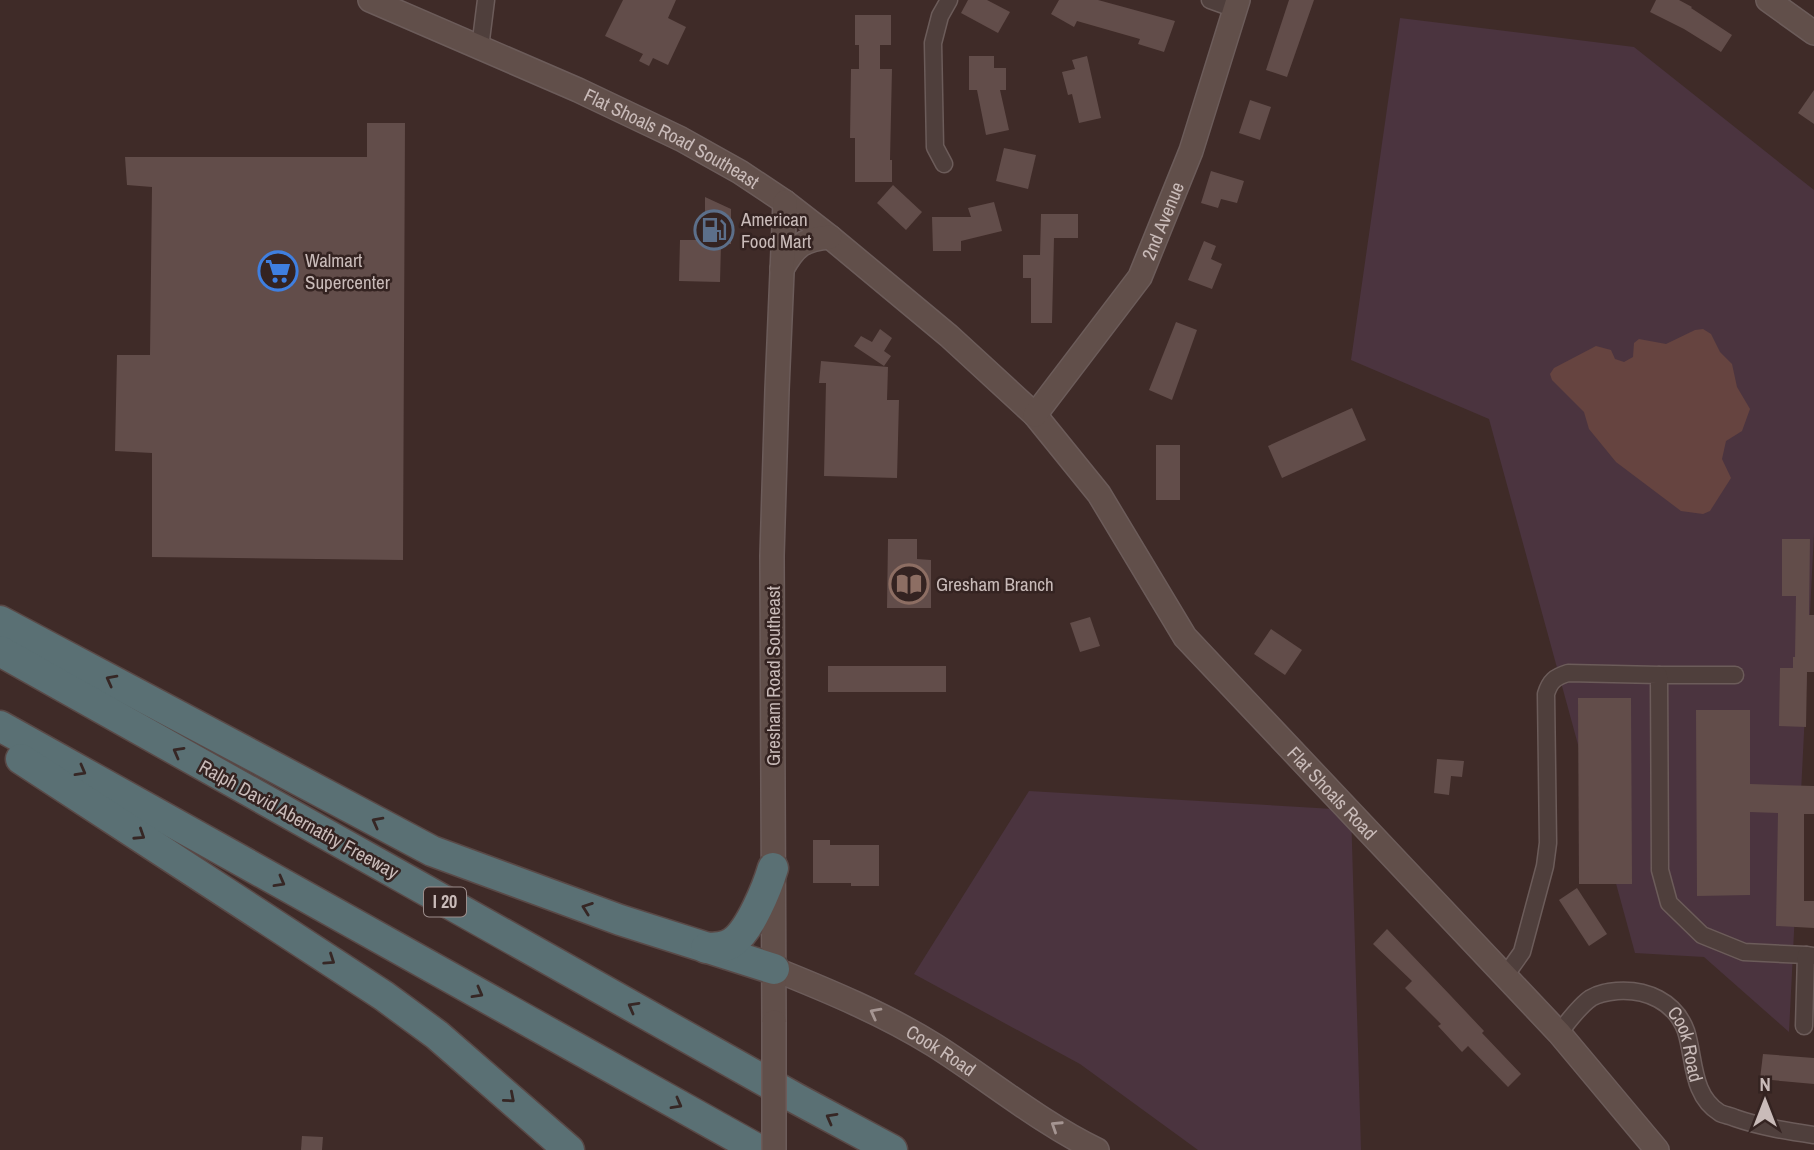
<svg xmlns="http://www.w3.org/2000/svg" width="1814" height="1150" font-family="'Archivo Narrow',sans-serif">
<rect width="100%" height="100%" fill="#3f2b28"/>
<g fill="#4b343f">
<path d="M1400,18l234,29 180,143v343l-25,499 -85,-75 -69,-4 -146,-534 -138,-59z"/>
<path d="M1029,791l322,19 10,340h-163l-118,-86 -166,-90z"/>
</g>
<path fill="#664440" d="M1703,329l8,5 9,18 12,12 5,23 13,22 -8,22 -16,10 -4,18 9,19 -21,33 -7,3 -22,-3 -65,-49 -27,-33 -5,-17 -32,-32 -2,-6 4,-6 42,-22 15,4 4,9 9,3 9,-5 1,-14 5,-4 27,5 29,-14z"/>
<g fill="#624d4a">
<path d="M623,0h53l-8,18 18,9 -18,38 -15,-7 -4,8 -10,-5 4,-7 -38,-18z"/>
<path d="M968,0h19l23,12 -12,21 -37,-20z"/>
<path d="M1059,0h39l77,21 -11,31 -26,-8 2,-5 -63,-18 -3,6 -23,-13z"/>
<path d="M1289,0h25l-27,77 -21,-7z"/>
<path d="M1656,0h23l13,7 -1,1 41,27 -11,17 -37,-23 -34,-17z"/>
<path d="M855,15h36v30h-11v24h12l-2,91h2v22h-37v-44h-5l1,-69h8v-24h-4z"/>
<path d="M969,56h25v12h12v22h-6l9,40 -23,5 -9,-45h-8z"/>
<path d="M1087,56l14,62 -22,5 -7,-29 -4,1 -6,-23 13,-3 -3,-9z"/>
<path d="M1814,90v34l-16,-11z"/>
<path d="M1250,100l21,7 -11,33 -21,-7z"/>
<path d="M367,123h38l-2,437 -251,-3v-104l-37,-2 2,-96h33l2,-168 -25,-2 -2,-28h242z"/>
<path d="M1004,148l32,7 -8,34 -32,-8z"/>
<path d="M1211,171l33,10 -7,22 -16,-4 -3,9 -17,-5z"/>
<path d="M893,185l29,27 -16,18 -29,-27z"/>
<path d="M705,197l26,12v35h-10l-1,38 -41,-1 1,-41h25z"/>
<path d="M994,202l8,29 -41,10v10h-28l-1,-34h39l-3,-9z"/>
<path d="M1041,214h37v24h-24l-2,85h-21v-45h-8v-23h17z"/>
<path d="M1204,241l12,5 -5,13 11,5 -10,25 -24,-9z"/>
<path d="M1176,322l21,8 -25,70 -23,-10z"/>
<path d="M880,329l12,9 -8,13 7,5 -7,10 -30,-20 7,-10 11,6z"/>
<path d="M821,361l67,6 -1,33h12l-2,78 -73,-2 2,-93h-7z"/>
<path d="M1352,408l14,32 -84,38 -14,-32z"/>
<rect x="1156" y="445" width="24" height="55"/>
<path d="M888,539h29v20l14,1v48h-44z"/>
<path d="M1782,539h28l-1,76h5v57h-7l-1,55 -27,-1 1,-58h13v-11h2l1,-61h-14z"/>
<path d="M1090,617l10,29 -20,6 -10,-29z"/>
<path d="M1271,629l31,21 -17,25 -31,-21z"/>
<rect x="828" y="666" width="118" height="26"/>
<path d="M1578,698h53l1,186h-53z"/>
<path d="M1696,710h54v74l64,2v28h-10v87h10v27l-38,-2 2,-113 -28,-1v83l-53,1z"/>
<path d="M1437,759l27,2 -2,16 -11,-1 -2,19 -15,-2z"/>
<path d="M813,840h17v5h49v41h-28v-3h-38z"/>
<path d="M1577,888l30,46 -18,12 -30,-46z"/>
<path d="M1387,929l64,67 33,35 -2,2 39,41 -13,13 -40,-41 -6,6 -24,-26 3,-2 -36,-36 7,-7 -39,-37z"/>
<path d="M1763,1054l51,4v26l-54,-5z"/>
<path d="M302,1136l21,1 -1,13h-21z"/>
</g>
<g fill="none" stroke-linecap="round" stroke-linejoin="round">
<g stroke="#6c5c5a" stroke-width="19">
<g id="street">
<path d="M1210,0l25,9"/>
<path d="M480,48l6,-48"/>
<path d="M944,164l-9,-17 -2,-104 7,-27 9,-16"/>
<path d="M1659,675h76"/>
<path d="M1505,976l17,-24 23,-86 3,-23 -2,-149c4,-13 9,-17 22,-21l91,2 1,195 9,33 33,32 42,17 62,3"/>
<path d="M1804,1026l2,-71 8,1"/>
<path id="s1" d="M1559,1033c9,-11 20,-27 32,-35 8,-5 17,-6 26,-7 29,-2 58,10 69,40 9,28 5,64 34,82 4,2 11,3 15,5 26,9 52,13 79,17"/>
</g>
</g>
<g stroke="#6c5c5a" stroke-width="26">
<g id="secondary">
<path id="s2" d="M370,0l208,90 103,49 59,33 45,30 45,35 119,99 86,79 64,79 86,143 374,396 98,117"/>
<path d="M1768,0l46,33"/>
<path d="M782,269c13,-23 21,-30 48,-32"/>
<path id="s3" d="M1035,415l105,-138 51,-126 47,-151"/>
<path id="s4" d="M774,969c55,22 110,45 160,76 54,34 105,77 163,105"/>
<path d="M774,1022l-2,-466 5,-166 8,-188"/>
</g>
</g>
<g stroke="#594947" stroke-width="33">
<g id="highway">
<path d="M0,621l432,230 188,69 154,49"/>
<path d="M0,651l797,448 95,51"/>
<path d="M0,726l759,424"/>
<path d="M21,759l363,237 53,39 132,115"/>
<path d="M706,948c9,0 19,0 27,-6 17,-12 34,-54 40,-74"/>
</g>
</g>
<use href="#street" stroke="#4f3f3c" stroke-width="16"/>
<use href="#secondary" stroke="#614f4a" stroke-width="23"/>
<use href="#highway" stroke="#5a7074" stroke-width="30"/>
<g stroke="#6c5c5a" stroke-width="26" stroke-linecap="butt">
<path id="secondary-bridge" d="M774,1150v-128"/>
</g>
<use href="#secondary-bridge" stroke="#614f4a" stroke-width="23"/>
</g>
<defs><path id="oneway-chevron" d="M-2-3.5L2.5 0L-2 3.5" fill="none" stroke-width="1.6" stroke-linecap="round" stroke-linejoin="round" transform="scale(1.75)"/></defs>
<g stroke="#362725">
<use href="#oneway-chevron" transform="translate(111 680) rotate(-152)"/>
<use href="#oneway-chevron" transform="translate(178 752) rotate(-151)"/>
<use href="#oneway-chevron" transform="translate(81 771) rotate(29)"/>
<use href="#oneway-chevron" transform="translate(377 822) rotate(-152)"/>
<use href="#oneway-chevron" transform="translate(140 835) rotate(33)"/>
<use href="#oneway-chevron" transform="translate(280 882) rotate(29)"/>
<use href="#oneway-chevron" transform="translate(587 908) rotate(-160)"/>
<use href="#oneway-chevron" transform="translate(330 960) rotate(34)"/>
<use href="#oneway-chevron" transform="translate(478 993) rotate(29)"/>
<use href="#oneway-chevron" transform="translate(633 1007) rotate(-151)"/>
<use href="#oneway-chevron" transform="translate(510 1098) rotate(41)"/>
<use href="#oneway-chevron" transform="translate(677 1104) rotate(29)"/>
<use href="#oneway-chevron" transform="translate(831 1118) rotate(-151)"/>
</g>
<g stroke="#a59592">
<use href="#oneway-chevron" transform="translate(875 1013) rotate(-152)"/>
<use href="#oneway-chevron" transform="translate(1056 1126) rotate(-147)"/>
</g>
<defs>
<g id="fuel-ring" transform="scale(2.0125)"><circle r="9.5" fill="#342321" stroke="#5c6f8a" stroke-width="1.5"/><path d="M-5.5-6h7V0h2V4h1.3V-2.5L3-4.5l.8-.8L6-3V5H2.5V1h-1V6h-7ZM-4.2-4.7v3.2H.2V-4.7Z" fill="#5c6f8a"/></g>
<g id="supermarket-ring" transform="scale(2.0125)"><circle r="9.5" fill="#342321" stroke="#3f7fe0" stroke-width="1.5"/><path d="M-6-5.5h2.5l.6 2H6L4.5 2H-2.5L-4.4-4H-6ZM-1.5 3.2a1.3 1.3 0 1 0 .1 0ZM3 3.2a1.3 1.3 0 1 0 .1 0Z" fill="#3f7fe0"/></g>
<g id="library-ring" transform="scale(2.0125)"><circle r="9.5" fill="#342321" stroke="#8d6e63" stroke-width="1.5"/><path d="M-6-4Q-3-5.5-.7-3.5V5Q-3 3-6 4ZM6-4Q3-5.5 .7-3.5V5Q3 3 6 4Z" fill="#8d6e63"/></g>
</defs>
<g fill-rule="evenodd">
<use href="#fuel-ring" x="714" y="230"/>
<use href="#supermarket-ring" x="278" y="271"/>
<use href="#library-ring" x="909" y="584"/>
</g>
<g text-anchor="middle" stroke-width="5" stroke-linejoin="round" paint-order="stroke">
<rect fill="#342321" stroke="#9c8d8b" stroke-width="2" x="424" y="887.5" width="42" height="29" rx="5"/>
<g font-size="18" font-weight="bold" fill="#c9bbb9">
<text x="445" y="908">I 20</text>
</g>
<g font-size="19" fill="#c9bbb9" stroke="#342321">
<text dy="7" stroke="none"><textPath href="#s2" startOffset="332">Flat Shoals Road Southeast</textPath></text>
<text dy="7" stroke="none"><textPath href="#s3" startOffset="234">2nd Avenue</textPath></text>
<text transform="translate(773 676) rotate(-90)" y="7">Gresham Road Southeast</text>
<text dy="7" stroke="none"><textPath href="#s2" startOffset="1274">Flat Shoals Road</textPath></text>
<text transform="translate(299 819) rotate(29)" y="7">Ralph David Abernathy Freeway</text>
<text dy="7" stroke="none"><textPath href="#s1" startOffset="173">Cook Road</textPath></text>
<text dy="7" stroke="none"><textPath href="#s4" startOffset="186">Cook Road</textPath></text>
</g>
<g font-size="19" fill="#c9bbb9" stroke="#342321" text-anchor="start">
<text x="741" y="226">American<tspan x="741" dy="22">Food Mart</tspan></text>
<text x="305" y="267">Walmart<tspan x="305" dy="22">Supercenter</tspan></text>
<text x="936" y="591">Gresham Branch</text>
</g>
</g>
<g transform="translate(1765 1101)" stroke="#342321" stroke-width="5" paint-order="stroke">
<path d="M0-5L12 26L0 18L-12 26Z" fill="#c9bbb9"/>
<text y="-10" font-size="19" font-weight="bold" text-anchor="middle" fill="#c9bbb9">N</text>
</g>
</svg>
